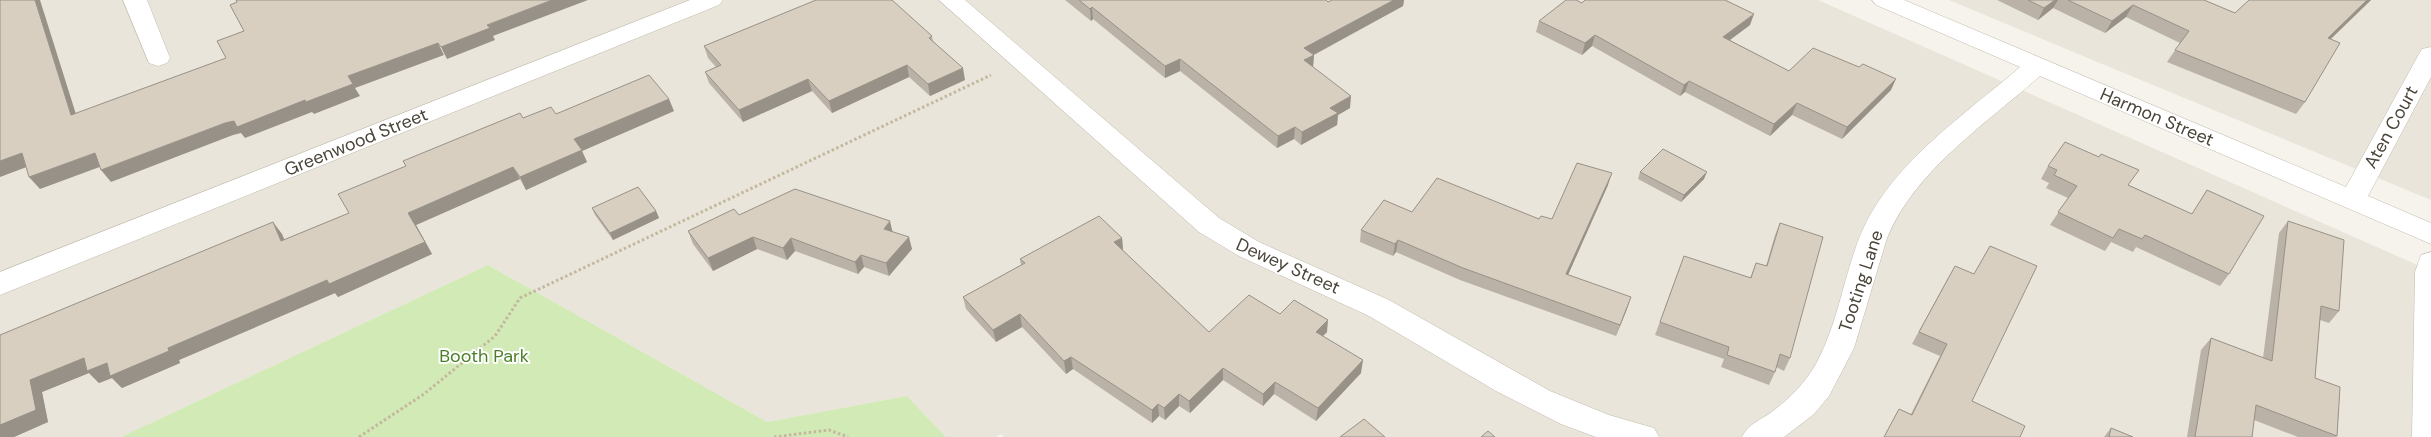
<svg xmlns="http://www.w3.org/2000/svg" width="2431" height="437" font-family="'DM Sans',sans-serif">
<rect width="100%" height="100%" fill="#f6f3ec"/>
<g fill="#eae5da">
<path d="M0,0h1818l613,271v166h-1427l-3,-3 -5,3h-50l-39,-41 -140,26 -279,-157 -367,172h-121z"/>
<path d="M1949,0h482v200l-324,-134z"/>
</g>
<path fill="#d2eab5" d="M488,265l279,157 140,-26 39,41h-825z"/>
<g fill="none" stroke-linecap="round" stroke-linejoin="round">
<g stroke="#c2bbae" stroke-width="1">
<g id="minor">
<path d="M123,0h24l23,58 -3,5 -9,3 -9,-3z"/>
<path d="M690,0h33l-4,5 -719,290v-23z"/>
<path d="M939,0h26l254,218 40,24 130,58 161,91 59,24 45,13 5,9h-63l-35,-13 -65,-33 -127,-75 -130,-60 -40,-24z"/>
<path d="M1872,0h32l442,187 73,-133 3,-5 9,-2v30l-63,119 63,27v21l-391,-168c-52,46 -126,95 -153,162l-33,110 -25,48 -15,18 -30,23h-42c7,-14 19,-17 31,-26 17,-13 32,-28 43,-47 23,-42 28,-92 47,-135 32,-69 102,-114 157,-162l-144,-62z"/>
<path d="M2431,252v185h-19l3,-165 6,-17z"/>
</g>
</g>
<g stroke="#c4b79f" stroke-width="3" stroke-dasharray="2.5 2.5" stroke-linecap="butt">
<path d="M359,437l65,-43 71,-58 25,-38 471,-223"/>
<path d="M774,437l55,-7 19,7"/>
</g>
<use href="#minor" fill="#fff" fill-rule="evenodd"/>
</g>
<g fill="#bab2a6">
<path d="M1065,0h261l2,2 4,-2h72l-1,6 -89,49 -1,12 37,41 -12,7 -1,10 -36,20 -7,-6 -17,9 -97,-77 -15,7 -72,-59 -2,2z"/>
<path d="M1997,0h207l31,13 14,-13h122l-40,39 -26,63 -9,12 -129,-52 13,-19 -54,-26 -21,16 -52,-25 -15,12z"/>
<path d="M1582,3l168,22 -20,15 59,31 102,19 -49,49 -50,-24 -22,21 -85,-44 -5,4 -88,-50 -10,9 -46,-23 3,-11z"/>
<path d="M932,36l1,5 32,39 -35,16 -21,-19 -77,36 -20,-22 -69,31 -34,-39 -4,-11 11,-5 -8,-9 -4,-12z"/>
<path d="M674,111l-92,40 5,11 -61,28 -6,-11 -104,46 16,29 -94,43 -3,-4 -156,67 1,3 -58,25 -10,-10 -13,5 -10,-10 -47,19 6,30 -34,15h-14v-102l282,-101 2,6 65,-27 174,-95 33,-4z"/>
<path d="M2048,166l81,19 63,29 15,-24 22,84 -9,12 -84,-39 -3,5 -22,-10 -6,9 -55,-26 18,-27 -22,-10 3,-5 -8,-4z"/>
<path d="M1640,172l64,7 -23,23 -43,-23z"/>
<path d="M1608,185l-40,90 59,34 -11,27 -156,-56 -64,-28 -3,4 -33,-14 1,-12 51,-18 140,7z"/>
<path d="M592,208l64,3 3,7 -46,22 -18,-25z"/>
<path d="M739,215l153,17 20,17 -23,27 -25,-9 -6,7 -63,-23 -8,9 -30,-11 -44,22 -20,-27 -5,-13z"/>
<path d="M2288,221l51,90 -10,12 -9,-3 -5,58 22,58 -1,1h-38l-44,-17 -2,17h-65l14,-87 10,-12 52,20 16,-125z"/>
<path d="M1780,223l10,135 -6,13 -8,-4 -1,5 -6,13 -48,-18 3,-8 -69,-24 29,-79 66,22 6,-15 10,3 9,-31z"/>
<path d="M1122,238l1,12h-1l87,82 71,-18 47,18 -4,4 38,37 -45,48 -42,-27 -11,12 -40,-26 -33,33 -11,-7 -14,14 -6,-4 -7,7 -79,-54 -7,5 -44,-47 -26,15 -30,-33 -3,-12 58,-32 -1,-6z"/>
<path d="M1990,246l-18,155 48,36h-136l15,-28 12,5 29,-58 -28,-12 36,-66 26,-4z"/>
<path d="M2111,428l22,9h-29z"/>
</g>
<g fill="#979187">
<path d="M35,0h5l40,127 -9,-12z"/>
<path d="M552,0h36l-95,36 2,4 -48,19 -6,-12 46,-22z"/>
<path d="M1394,0h10l-1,6 -99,54v-12z"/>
<path d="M2055,0h3l-5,8 -15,12 6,-12z"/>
<path d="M2367,0h4l-52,50 9,-12z"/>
<path d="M2133,5l-7,12 -21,16 7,-12z"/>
<path d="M1092,7l1,12 -2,2 -1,-12z"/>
<path d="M1754,14l-4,11 -31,23 4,-11z"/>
<path d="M1595,35l-3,11 -10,9 3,-12z"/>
<path d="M438,43l6,12 -89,33 5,8 -46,18 -2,-2 -67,26 -4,-5 -8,2 -122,47 -10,-12 124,-47 80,-23 43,-24z"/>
<path d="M1314,55l-1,12 -10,5 1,-12z"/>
<path d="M1180,59v12l-15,7v-12z"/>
<path d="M907,65l2,12 -77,36 -3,-12z"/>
<path d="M963,68l2,12 -35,16 -2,-12z"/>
<path d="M808,79l4,12 -69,31 -4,-12z"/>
<path d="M1896,79l-5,11 -49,49 5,-12z"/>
<path d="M1689,81l-4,11 -5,4 4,-11z"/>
<path d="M1351,96l-1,12 -12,7 -1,10 -36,20 1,-13 28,-24z"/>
<path d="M669,99l5,12 -92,40 5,11 -61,28 -6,-13 54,-38z"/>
<path d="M1797,103l-5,12 -22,21 4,-12z"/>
<path d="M1295,127l-1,12 -17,9 1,-12z"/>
<path d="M22,153l10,12 -32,12v-16z"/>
<path d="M95,153l10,12 -65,24 -11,-12z"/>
<path d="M513,167l7,12 -104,46 16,29 -94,43 -3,-4 -156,67 1,3 -58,25 -10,-10 -13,5 -10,-10 -47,19 6,30 -34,15h-14v-12l30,-45 54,-22 23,5 61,-15 159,-68 81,-67z"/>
<path d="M1707,172l-3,7 -23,23 3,-7z"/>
<path d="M1612,173l-4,12 -45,101 3,-12z"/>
<path d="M656,211l3,7 -46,22 -3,-7z"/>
<path d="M890,221l3,13 -9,-5z"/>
<path d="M273,222l9,12 8,19 -9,-12z"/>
<path d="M753,237l4,12 -44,22 -5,-13z"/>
<path d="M909,237l3,12 -23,27 -3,-13z"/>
<path d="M791,238l4,13 -8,9 -4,-12z"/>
<path d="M1122,238l1,12 -8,5 -1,-13z"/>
<path d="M1398,240l-2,12 -3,4 2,-12z"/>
<path d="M861,255l3,12 -6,7 -3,-12z"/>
<path d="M1631,297l-4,12 -11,27 4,-11z"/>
<path d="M1020,314l2,13 -26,15 -3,-12z"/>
<path d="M1328,320l-1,12 -12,12 1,-12z"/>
<path d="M1071,357l2,12 -7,5 -2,-13z"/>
<path d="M1363,360l-2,13 -45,48 2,-13z"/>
<path d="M1223,368v12l-33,33 -1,-12z"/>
<path d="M1275,382l-1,12 -11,12v-12z"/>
<path d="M1179,394v12l-14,14 -1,-12z"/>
<path d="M1158,404l1,12 -7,7v-13z"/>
</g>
<g fill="#d8cfc1" stroke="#979187">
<path d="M0,0h35l36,115 155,-57 -9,-17 27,-10 -14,-26 7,-3 -1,-2h316l-65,25 3,3 -49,19 -3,-4 -90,33 5,8 -47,18 -1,-2 -68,27 -3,-6 -9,2 -124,47 -6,-17 -66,24 -7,-24 -22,8z"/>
<path d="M816,0h76l40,36 -3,2 34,30 -35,16 -21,-19 -78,36 -21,-22 -69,31 -34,-38 16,-7 -17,-19z"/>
<path d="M1079,0h247l2,2 4,-2h62l-90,48 10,7 -10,5 47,36 -21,12 8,5 -36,19 -7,-5 -17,9 -98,-77 -15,7 -73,-59 -2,2z"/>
<path d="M1566,0h10l6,3 3,-3h140l29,14 -31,23 66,34 24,-23 46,19 4,-3 33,15 -49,48 -50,-24 -23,21 -85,-43 -5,4 -89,-50 -10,8 -46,-22z"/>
<path d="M2028,0h27l-11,8z"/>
<path d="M2068,0h136l31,13 14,-13h118l-39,38 12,5 -35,59 -130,-52 14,-19 -56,-26 -21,16z"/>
<path d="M649,75l20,24 -95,40 8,11 -62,27 -7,-10 -105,46 17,29 -96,42 -2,-4 -159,68 1,3 -59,25 -3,-13 -20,8 -3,-13 -54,22 6,30 -36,15v-90l273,-113 8,19 68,-28 -11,-19 68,-28 -3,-5 117,-48 3,5 28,-11 5,7z"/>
<path d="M2065,142l34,15 2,-3 38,16 -11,15 64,29 15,-24 57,26 -35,58 -84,-39 -3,4 -23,-10 -6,9 -55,-26 19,-26 -23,-11 3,-5 -9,-4z"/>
<path d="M1663,149l44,23 -23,23 -44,-23z"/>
<path d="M1577,163l35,10 -46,101 65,23 -11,28 -157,-57 -65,-28 -3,4 -34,-14 23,-30 28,12 25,-34 102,41 2,-3 11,3z"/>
<path d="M638,187l18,24 -46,22 -18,-25z"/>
<path d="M795,189l95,32 -6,8 25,8 -23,26 -25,-8 -6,7 -64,-24 -8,10 -30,-11 -45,21 -20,-27 46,-22 5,6z"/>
<path d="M1099,216l23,22 -8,4 95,90 40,-37 31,19 14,-14 34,20 -12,12 47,28 -45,48 -43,-26 -12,12 -40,-26 -34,33 -10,-7 -15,14 -6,-4 -6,6 -81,-53 -7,4 -44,-47 -27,16 -30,-33 62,-34 -5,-4z"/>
<path d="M2288,221l56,19 -5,71 -18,-5 -6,72 25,9 -3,49 -81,-31 -4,32h-57l16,-99 61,23z"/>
<path d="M1780,223l43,14 -33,121 -10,-4 -5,18 -48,-17 2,-8 -69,-25 24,-66 67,22 5,-15 11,3z"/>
<path d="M1990,246l47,20 -65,135 53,25 -5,11h-136l15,-28 13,6 35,-71 -28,-12 36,-66 19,8z"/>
<path d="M1364,419l21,18h-45z"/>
<path d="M2111,428l22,9h-24z"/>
<path d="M1488,431l7,6h-14z"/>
</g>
<g text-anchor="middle" stroke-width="4" stroke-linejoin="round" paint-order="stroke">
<g font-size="18" fill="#4b4439" stroke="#fff">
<text transform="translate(2157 117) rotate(23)" y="6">Harmon Street</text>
<text transform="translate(2391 127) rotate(-61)" y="6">Aten Court</text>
<text transform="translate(356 142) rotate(-22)" y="6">Greenwood Street</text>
<text transform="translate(1288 266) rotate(24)" y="6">Dewey Street</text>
<text transform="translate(1861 281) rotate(-72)" y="6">Tooting Lane</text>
</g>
<g font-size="18" fill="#4a7f2a" stroke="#fff">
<text x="484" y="362">Booth Park</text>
</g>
</g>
</svg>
